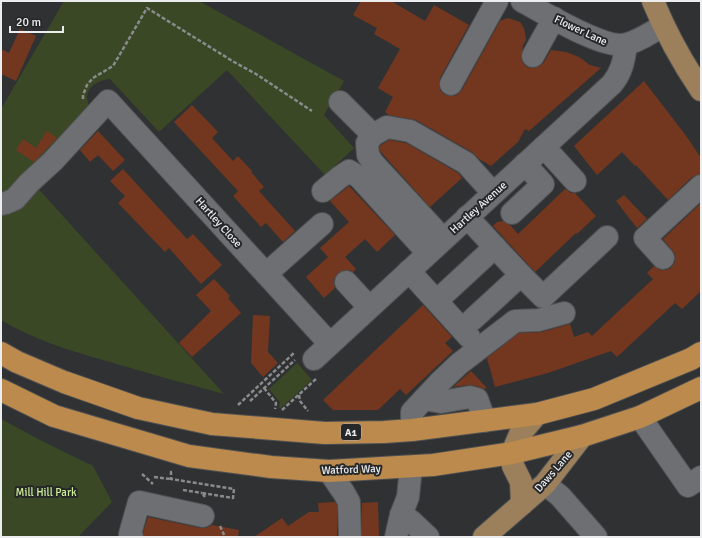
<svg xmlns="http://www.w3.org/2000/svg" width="702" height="538" font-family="Signika,sans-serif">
<rect width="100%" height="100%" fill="#303133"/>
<g fill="#3a4825">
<path d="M64,1h135l145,80 -20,34 30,33 -29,27 -98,-105 -68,62 -49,-53c-12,1 -27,9 -22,24 2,6 10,12 14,17l-68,64 190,210c-40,-11 -81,-22 -121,-34 -35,-10 -71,-21 -102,-40v-211z"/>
<path d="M297,363l15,17 -31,28h-2l1,-6 -11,-13z"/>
<path d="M1,419l41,22 51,25 19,36 -34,35h-77z"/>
</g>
<g fill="#733720">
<path d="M361,1h30l34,20 9,-16 35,20 -29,53 -1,7 1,5 5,5 7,1 5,-1 5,-5 38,-69 8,-3 12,4 4,6 2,12 -4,7h1l-2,10 2,6 4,4 7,1 6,-2 4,-4 7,-12 15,2 13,5 11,8 11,3 -72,63 -4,-2 -7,13 -27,24 -12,-7 -7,-7 -56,-32 -27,-5 -4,-3 8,-15 -15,-9 22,-39 -26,-15 3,-6 -24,-13z"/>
<path d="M20,29l16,7 -20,45 -15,-7v-25l8,4z"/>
<path d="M644,81l43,56 14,21v16l-9,3 -24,23 -32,-35 -1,1 -13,-14 -25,23 -23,-29z"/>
<path d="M192,105l26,27 -6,6 21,23 5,-5 14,15 -1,1 13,15 -5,4 36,40 -12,11 -17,-19 -5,4 -28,-31 5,-5 -64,-69z"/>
<path d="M47,131l10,7 -23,24 -18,-12 7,-11 13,9z"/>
<path d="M98,131l27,29 -12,11 -15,-16 -8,7 -10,-12z"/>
<path d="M389,140l17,3 52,30 4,5 -32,29 -50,-56v-4l1,-2z"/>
<path d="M123,169l64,70 6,-5 29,31 -21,19 -32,-36 -4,4 -47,-49 7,-7 -15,-15z"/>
<path d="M349,186l46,49 -18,17 -12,-13 -20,18 11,12 -3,3 -4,-2h-5l-6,3 -4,6v5l1,4 -11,10 -18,-21 22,-20 -8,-9 29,-26 -19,-21z"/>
<path d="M565,189l6,4h4l21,23 -19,18 -1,-1 -41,39 -42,-46 4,-4 6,-1 7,4 8,9z"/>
<path d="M624,195l23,24 -10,9 -21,-27z"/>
<path d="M701,203v88l-19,18 -7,-6 -58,54 -6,-6 -63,22 -53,14 -8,-29 32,-25 23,-1 28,-8 4,13 14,-5 4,4 61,-57 -6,-6 7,-7 6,4h6l5,-2 4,-6v-7l-3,-5 -9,-11z"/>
<path d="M214,279l16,17 -2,2 13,15 -49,44 -13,-14 32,-32 -15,-16z"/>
<path d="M423,305l29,32 -7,6 8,8 -47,44 -6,-6 -22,21h-45l-10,-10z"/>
<path d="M253,315l17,1 -2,36 10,11 -15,14 -12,-14z"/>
<path d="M471,371l16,17 -3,1 -11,-4h-5l-15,2z"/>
<path d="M335,502l2,3v32h-83l28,-19 6,8 21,-14h10l-1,-9z"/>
<path d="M378,502l1,35h-17v-34z"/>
<path d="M148,517l52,11h6l6,-3 27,5 -1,7h-94l-1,-4z"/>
</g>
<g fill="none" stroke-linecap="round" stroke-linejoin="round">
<g stroke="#4f5052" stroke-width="24">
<g id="minor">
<path d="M522,1c21,11 83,50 105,43 12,-3 25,-12 36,-18"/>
<path d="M533,56l21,-38"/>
<path d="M451,84l46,-83"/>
<path d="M340,102l33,33"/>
<path d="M544,147l31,34"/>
<path d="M323,191l17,-14 9,-6 10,6 69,76"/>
<path d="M1,204l5,-1 9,-4 14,-16 24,-22 55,-60 222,243"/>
<path d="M512,213l31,-29 -18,-20"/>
<path d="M467,217l54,58 -49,45"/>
<path d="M443,239l-70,-76 -5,-8 -1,-12 6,-8 14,-8 23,4 56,32 27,30"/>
<path d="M663,258l-18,-20 56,-52"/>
<path d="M409,271l60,66"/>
<path d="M266,274l56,-50"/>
<path d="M521,275l22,22 64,-60"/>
<path d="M346,282l23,25"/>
<path d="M443,295l52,-48"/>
<path d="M314,359l298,-275c10,-12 12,-24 14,-39"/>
<path d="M424,399l17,3 29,-5 7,2 8,22"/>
<path d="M640,417l48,69 13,-9"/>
<path d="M412,430v-18l28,-30 19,-18 56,-43 24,-1 25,-7"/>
<path d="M329,471l15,22 5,9 1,35"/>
<path d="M545,484l15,12 36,41"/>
<path d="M401,515l10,6 17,16"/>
<path d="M132,537l-2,-3 9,-32 64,14"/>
<path d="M396,537l5,-22 7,-18 3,-30"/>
</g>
</g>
<g stroke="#4f5052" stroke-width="24">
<g id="major">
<path d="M653,1c13,32 29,61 48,89"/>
<path d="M522,504l-1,-22 -8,-16 -1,-13 8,-19 17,-20"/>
<path d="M484,537l61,-53 37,-48"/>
</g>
</g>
<g stroke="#4f5052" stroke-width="24">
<g id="highway">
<path d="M1,353l16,9 47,20 74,26 74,16 113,9 59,-1 28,-2 125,-16 57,-15 97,-40 10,-6"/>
<path d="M1,390l53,26 135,40 82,11 58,4 104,-6 79,-12 70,-17 58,-19 61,-29"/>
</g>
</g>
<g stroke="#8a8b8d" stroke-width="2.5" stroke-dasharray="4 2" stroke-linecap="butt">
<path d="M83,99v-4l4,-10 6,-7 20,-12 34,-58 87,54 22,12 56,37"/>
<path d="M264,388l12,15 -1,6"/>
<path d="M299,395l1,6 8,10"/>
<path d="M250,401l45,-41"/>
<path d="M238,405l57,-53"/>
<path d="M282,410l35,-32"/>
<path d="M172,472h-1v7l63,10 -1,9 -31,-5 3,4"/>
<path d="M142,474l11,10"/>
<path d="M154,477l17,2"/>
<path d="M183,490l19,3"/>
<path d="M220,526l5,11"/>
</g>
<use href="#minor" stroke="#6e6f72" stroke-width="22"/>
<use href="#major" stroke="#9c7f5b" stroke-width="22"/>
<use href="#highway" stroke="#bb8a4c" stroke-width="22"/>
</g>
<g text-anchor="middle" stroke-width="4" stroke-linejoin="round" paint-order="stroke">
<rect fill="#262729" stroke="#b1b2b4" stroke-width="1" x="341" y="424" width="20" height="16" rx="3"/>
<g font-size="10" font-weight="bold" fill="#ecedef">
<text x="351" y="436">A1</text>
</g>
<g font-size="11" fill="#ecedef" stroke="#262729">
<text transform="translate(581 30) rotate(25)" y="4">Flower Lane</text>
<text transform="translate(478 207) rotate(-42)" y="4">Hartley Avenue</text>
<text transform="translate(219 222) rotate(48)" y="4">Hartley Close</text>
<text transform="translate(351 469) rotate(-2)" y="4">Watford Way</text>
<text transform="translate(553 471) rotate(-49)" y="4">Daws Lane</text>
</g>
<g font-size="11" fill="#cff398" stroke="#262729">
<text x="46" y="496">Mill Hill Park</text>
</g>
</g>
<rect width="702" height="538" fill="none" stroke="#ecedef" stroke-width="4"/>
<path d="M10 26v6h53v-6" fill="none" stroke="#ecedef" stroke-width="2"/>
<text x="16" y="26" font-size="12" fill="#ecedef" stroke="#262729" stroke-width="3" paint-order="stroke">20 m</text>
</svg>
